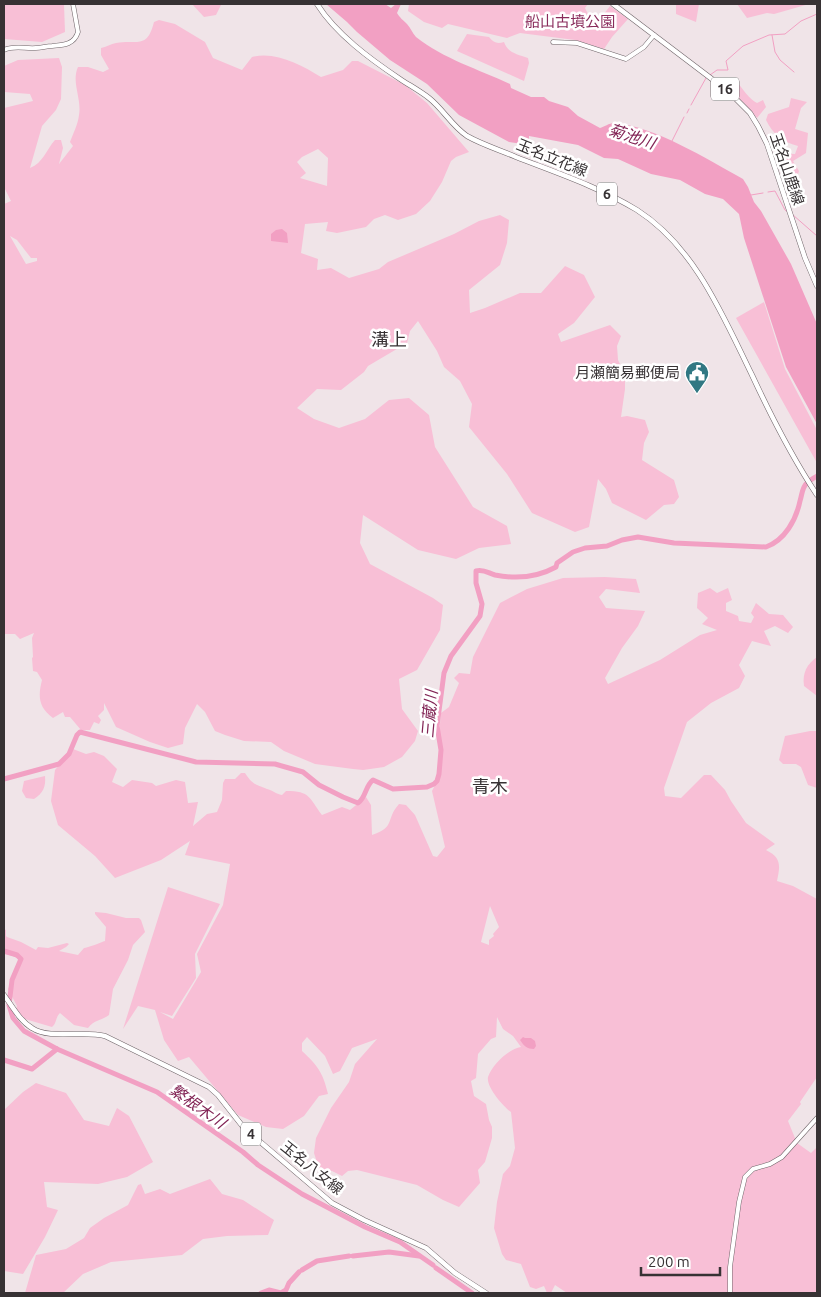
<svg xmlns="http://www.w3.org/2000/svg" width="821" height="1297" font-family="Ubuntu,'Noto Sans JP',sans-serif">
<rect width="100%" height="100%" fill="#f0e4e8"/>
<g fill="#f8bfd6" fill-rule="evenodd">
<path d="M4,4h60l1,28 -23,10 -38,-3z"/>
<path d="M192,4h29v1l-5,10 -12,2z"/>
<path d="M409,4h179l-3,4 4,8 8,7 13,-17 18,13 -16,18 -8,12 -29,-9 -55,-7 -13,5 -59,-14 -6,4 -18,-6 -16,-11z"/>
<path d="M676,4h23l-3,18 -20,-8z"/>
<path d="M737,4h72l-35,10 -7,-1 -20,5z"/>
<path d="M159,20l16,4 30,18 8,16 29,12 10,-13c24,-6 49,8 69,20l22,-7 9,-9h6l47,24 22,18 42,49 -13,5 -5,4 -9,21 -12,19 -14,13 -18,6 -13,-5 -11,4 -8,8 -29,6 -11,-2 2,-9 -23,2 -4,29 17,6 -1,11 14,-2 18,10 30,-9 9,-7 66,-28 25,-13 21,-6 9,5 -2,23 -7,22 -31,25 1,23 15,-5 35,-15h21l24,-27 19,9 11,22 -21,26 -16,11 3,8 49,-17 11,11 -4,10 1,14 7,14v15l-4,28 6,-1 18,4 4,12 -5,11 -2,17 32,20 5,17 -5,7 -10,1 -18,15 -34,-17 -6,-14 -8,-10 -9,48 -14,5 -43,-19 -25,-39 -38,-47 3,-23 -12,-23 -16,-14 -7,-16 -19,-30 -8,10 -3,12 -39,23 -4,6 -23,18 -24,-1 -20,19 17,11 25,9 26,-9 24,-19 20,-2 20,17 6,32 38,60 34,19 4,18 -32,4 -23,11 -38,-9 -55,-35 -3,28 10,21 63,34 10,7 -3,25 -23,40 -18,9 3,30 16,22 -3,10 -13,16 -18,10 -21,3 -10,-1 -38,-5 -31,-13 -13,-9 -27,-1 -19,-6 -10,-4 -10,-19 -8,-8 -12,24 -2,16 -15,4 -18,-6 -34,-15 -12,-24v7l-6,6 3,4 -2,4 -5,-2 -4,8h-9l-11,-13h-5l-2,-5 -10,6c-15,-11 -15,-22 -11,-38l-5,-8 -4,-1 -1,-13 1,-1 -1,-19 2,-5 -14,6 -5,-5h-11v-430l7,-3 -7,-14v-79l29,-7 -3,-7 -26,-2v-26l14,-6 41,-2 3,9 -1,32 -5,11 -14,16 -12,42c13,-5 16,-18 25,-28h6l2,8 -4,16 14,-18 -3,-4c3,-8 8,-18 9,-27 3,-16 -8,-33 -1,-48h10l15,5 6,-3 -8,-14v-7c5,-1 10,-4 15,-5 21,-4 31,7 38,-21zM318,149l10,9 -1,28 -27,-8 6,-5 -9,-11 5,-5zM10,236l7,4 14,18h6v3l-11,3z"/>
<path d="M467,34l22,3c5,6 8,7 15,5 4,11 13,12 24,16l1,5 -5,18 -67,-30z"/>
<path d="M737,82c6,7 12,17 20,21l6,-3 3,7 -9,11 -13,-15 -15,-14 2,-4z"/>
<path d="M791,98l16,4 -6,6 -6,21 13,4 -2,20 -13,8 6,10 -2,6 -13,7 -9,-31 20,1 3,-8c-16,-4 -25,-12 -32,-26l2,-6 21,-7z"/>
<path d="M764,302l21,67 32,61v33l-81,-145z"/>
<path d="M605,577l31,2 4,14 -34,-4 -7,8 7,11 39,3 -7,15 -16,22 -17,30 3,6 52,-24 40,-25 17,-5 -15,-6 6,-6 -11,-10 1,-15 12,-5 7,5 11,-5 4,12 -6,3v8l12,5 1,5 12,2 3,-6 -3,-4 5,-10 13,11 14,1 10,12 -5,6 -13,-7 -11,5 7,15 -19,-5 -13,24 6,11 -6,12 -28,15 -24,19 -23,66 1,8 16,2 23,-23h7l14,15 6,11 15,22 29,21 -9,6c16,8 14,16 11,31l16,5 24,13v178l-17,25 1,2 -13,17 9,22 14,10 6,-6v146h-250l-12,-8 -4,8h-4l-3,-7 -8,3 -6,-2 -9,-23 -15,-4 -4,-6 -8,-26 3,-26 6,-28 7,-8 5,-18 -4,-36c-7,-5 -25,-25 -23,-35 4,-12 20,-28 33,-30l-8,-11 -10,-7 -6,-12 -1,20 -5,2 -13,15 -2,24 -5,3 3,15 12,8 3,16 3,7v11l-7,24 -7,8 2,13 -21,24 -16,-7 -26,-15 -60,-15 -9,1 -6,5 -10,-5 -13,-2 -5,-16 2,-15 15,-30 18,-26 6,-18 22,-25 -25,9 -12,23 -7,3 -8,-18 -18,-19 -5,6v8c15,14 21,21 26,43l-9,2 -15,20 -21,13 -17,-2 -28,-12 -49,-58 -11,4 -14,-21 -9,-30 -17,-4 -15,23 45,-142 52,17 -25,50 1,24 -24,38 -12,-4 13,7 28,-47 -4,-18 26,-49 7,-41 -45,-9 5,-14 -29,19 -46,18 -20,-22 -37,-31 -7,-24 4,-31 18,-21 13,5 8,-2 10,4 13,13 -5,13 11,5 9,-7 20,3 4,3 20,-6 9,2 3,21 10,-1 -5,24 14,-12 10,-2 5,-12 1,-17 2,-4h10l6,-6h4c8,12 10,11 22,16 5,1 9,5 15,6l4,-4c25,0 23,7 36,24l20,-8 8,3 16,-13 5,8 1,30c24,-8 13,-15 27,-31l7,1 9,10 18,41 4,1 8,-10 -13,-56 5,-10 4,-19 -2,-27 2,-22 8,-6 10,-24 -5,-5 5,-5 11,1 3,-17 27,-54 27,-14 36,-11zM490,906l9,21 -6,7 1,2 -5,4v5l-8,-3z"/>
<path d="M817,657v39l-13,-10c-2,-13 3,-22 13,-29z"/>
<path d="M810,731h7v57l-9,-3 -7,-18 -5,-3h-13l-4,-4 6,-24z"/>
<path d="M45,776c1,11 -2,17 -11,23l-8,-1 -4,-7 2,-10z"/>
<path d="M95,912l11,1 20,5h13l2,2 4,12 -12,13 -5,15 -15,29 -4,26c-8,6 -14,4 -21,13l-14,-3 -14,-12c-5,5 -3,10 -8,14l-27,-8 -10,-7 2,-6 -9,-17 14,-28 -9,-5 -9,-2v-25l2,1v6l1,1 14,5 15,8 2,-3 10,1 19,-5 2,1 -3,3 -7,4 19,4 6,-7c3,0 18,-6 21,-7l1,-14 -11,-13z"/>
<path d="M36,1083l30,10 18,27 25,6 8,-18 12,8 24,46 -26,15 -29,7 -54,-2 3,25 11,3 -13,27 -22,37 -19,-3v-161l19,-18z"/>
<path d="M210,1179l12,15 21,6 31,20 -6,15 -41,1 -24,3 -21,16 -71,7 -28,12 -20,19h-38l11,-38 30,-6 18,-11 6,-10 14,-10 24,-13 10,-20 3,-1 4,10 15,-5 10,5z"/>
</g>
<g fill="#f2a0c3">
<path d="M326,4h59l6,4 5,-4h5l-4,9c3,5 6,7 10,11 4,4 5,9 9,13 28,22 62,32 94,47l1,4 20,9h13l5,4 19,6 10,9 22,12c4,-1 9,-5 14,-5 40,3 93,36 129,56l5,8 6,15 7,9 30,53 26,60v100l-31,-57 -42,-129 -5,-24 -16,-15 -18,-5 -25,-14 -29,-6 -33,-15 -14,-1 -26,-13 -49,-9v9l-20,-3 -50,-27 -32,-31 -37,-24 -33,-28 -10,-10z"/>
<path d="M282,229l5,4 1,10 -17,-2v-7l5,-4z"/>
<path d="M523,1037l2,1h6l4,3 1,5 -2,3c-7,0 -10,-3 -14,-9z"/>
</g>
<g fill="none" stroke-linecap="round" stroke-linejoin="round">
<g stroke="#f2a0c3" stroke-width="1">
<path d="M772,35l3,17 5,8 14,12"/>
<path d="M710,75l7,-5h11l-2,-9 17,-15 26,-11 16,-1 16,-13 16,-7"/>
<path d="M691,105l15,-27"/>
<path d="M687,113l2,-4"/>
<path d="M671,143l13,-26"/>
<path d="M768,192l7,-1 10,19 3,2"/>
<path d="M751,195l12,-2"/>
<path d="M793,215l24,21"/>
</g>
<g stroke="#f2a0c3" stroke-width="5">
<path d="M4,779l55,-15 10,-10 8,-19 3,-3 116,30 79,2 28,8 16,13 24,12 15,6c8,-5 7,-17 15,-23l20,9 34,-2 7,-3 3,-3 2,-7 2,-24 -4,-24 7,-53 7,-17 29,-40 2,-12 -6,-21v-12c8,-2 12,2 19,4 21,4 43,2 61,-8l1,-4 16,-11 12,-4 22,-2 15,-6 16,-3 36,6 92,4c19,-7 30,-27 34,-46 2,-6 2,-14 7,-18 3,-3 7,-5 10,-7"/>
<path d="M4,951l13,4 4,4 -9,21 -3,25 4,13 11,13 33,18 100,43 86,60 15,13 44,29 63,33 35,15 33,23"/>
<path d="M4,1060l28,9 25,-20"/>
<path d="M353,1256l36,-4 30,4"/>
<path d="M436,1268l36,25"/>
<path d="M302,1270l15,-9 32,-5"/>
<path d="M261,1293l8,-3 12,3 5,-3 3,-7 10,-11"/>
</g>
<g stroke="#6e6468" stroke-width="5">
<g id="secondary">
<path d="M553,42l24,1 49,16 18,-12 10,-12"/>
<path d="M4,50c10,-5 21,-1 32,-2 5,0 11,-2 16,-2 11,-1 22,-1 26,-14l-5,-28"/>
<path d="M730,1293v-26l9,-65 6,-25 8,-8 17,-5 12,-7 35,-39"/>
</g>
</g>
<g stroke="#6e6468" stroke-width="5.5">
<g id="primary">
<path d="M317,4c19,30 53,55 83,75 9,6 20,12 29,19 14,11 23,28 38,38 16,9 33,14 49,21 41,16 83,30 121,53 58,37 86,106 115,165 19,41 40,82 65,120"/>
<path d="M613,4l116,88 21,21 8,13 9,18 38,114 12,28"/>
<path d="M4,995c8,11 16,26 28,33 18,12 51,2 73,8l104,51 9,8 26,33 88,75 32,17 62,28 29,25 31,20"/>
</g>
</g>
<use href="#secondary" stroke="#fff" stroke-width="4"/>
<use href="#primary" stroke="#fff" stroke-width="4.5"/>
</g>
<defs>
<g id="civic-pin" transform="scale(1.25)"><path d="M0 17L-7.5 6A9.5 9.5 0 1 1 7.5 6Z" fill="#317883" stroke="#fff"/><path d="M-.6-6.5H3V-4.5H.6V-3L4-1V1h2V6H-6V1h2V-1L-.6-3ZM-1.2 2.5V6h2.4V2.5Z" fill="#fff"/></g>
</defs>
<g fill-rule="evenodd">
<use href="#civic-pin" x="697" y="373"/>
</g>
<g text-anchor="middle" stroke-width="5" stroke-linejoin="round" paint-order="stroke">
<g fill="#fff" stroke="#737071" stroke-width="1">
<rect x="711" y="77.5" width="28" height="23" rx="4"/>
<rect x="597" y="182.5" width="20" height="23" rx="4"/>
<rect x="241" y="1122.5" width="20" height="23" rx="4"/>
</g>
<g font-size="14" font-weight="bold" fill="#373234">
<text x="725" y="94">16</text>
<text x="607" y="199">6</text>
<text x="251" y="1139">4</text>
</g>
<g font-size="15" fill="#8a2c5c" stroke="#fff">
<text x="570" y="27">船山古墳公園</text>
</g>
<g font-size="15" fill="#373234" stroke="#fff">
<text transform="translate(552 158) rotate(22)" y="5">玉名立花線</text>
<text transform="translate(787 169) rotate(71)" y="5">玉名山鹿線</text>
<text transform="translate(312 1168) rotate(39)" y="5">玉名八女線</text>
</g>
<g font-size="15" fill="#373234" stroke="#fff" text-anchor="end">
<text x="680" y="378">月瀬簡易郵便局</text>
</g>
<g font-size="16" font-style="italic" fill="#822455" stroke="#fff">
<text transform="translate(632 136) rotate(18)" y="6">菊池川</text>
<text transform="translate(429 714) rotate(-85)" y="6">三蔵川</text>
<text transform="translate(198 1106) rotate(35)" y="6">繁根木川</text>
</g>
<g font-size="18" fill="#373234" stroke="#fff">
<text x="389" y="346">溝上</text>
<text x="490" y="793">青木</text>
</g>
</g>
<rect width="821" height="1297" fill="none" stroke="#373234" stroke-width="10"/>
<path d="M641 1267v8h79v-8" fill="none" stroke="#373234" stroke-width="2.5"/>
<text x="648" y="1267" font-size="15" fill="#373234" stroke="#ffffff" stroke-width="4" paint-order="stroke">200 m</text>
</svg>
